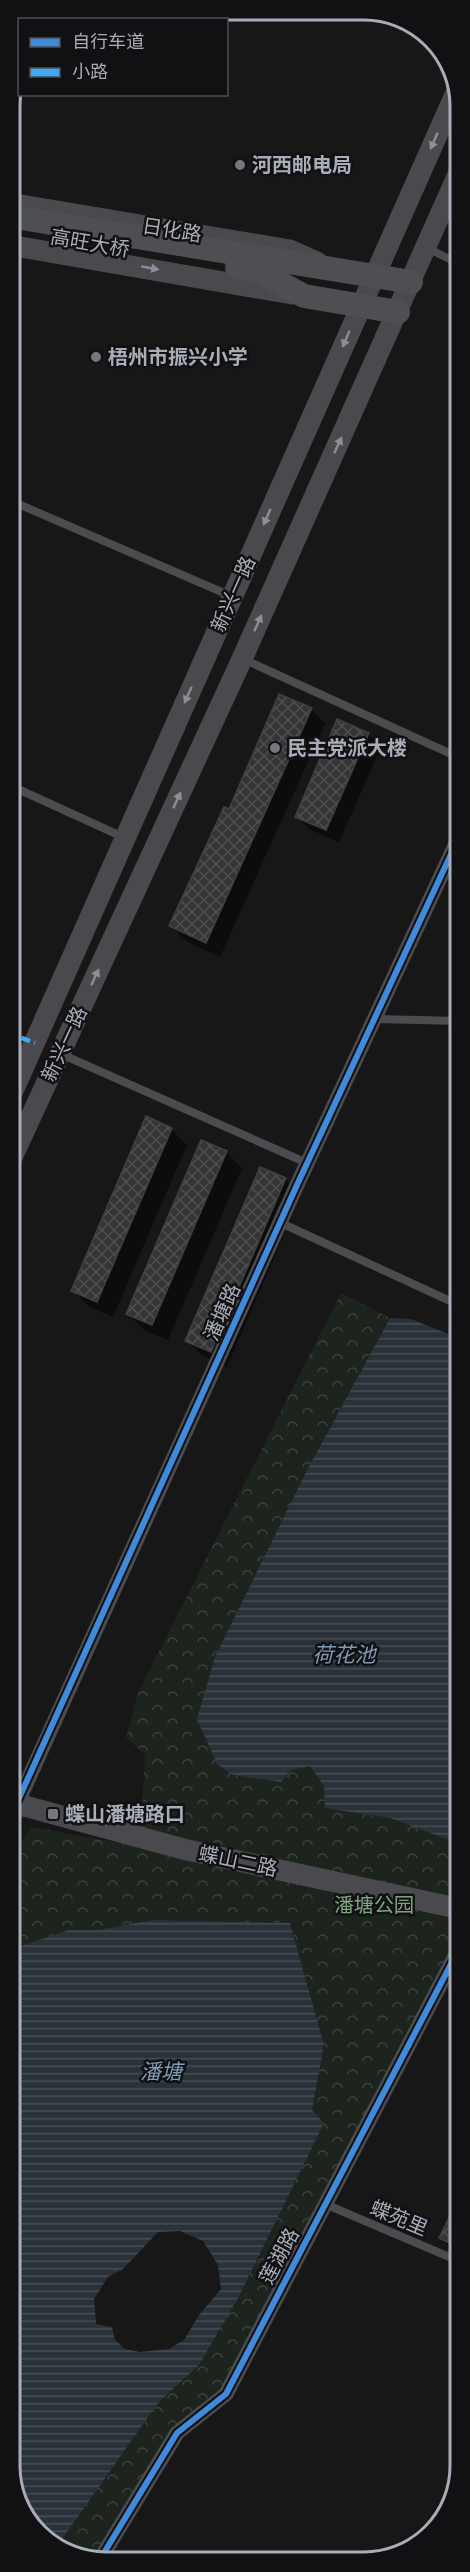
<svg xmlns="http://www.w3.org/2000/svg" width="470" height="2572" font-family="Manrope,'Noto Sans SC',sans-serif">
<defs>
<pattern id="forest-crowns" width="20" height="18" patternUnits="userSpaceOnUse" patternTransform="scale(1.5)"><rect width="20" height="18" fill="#1d241e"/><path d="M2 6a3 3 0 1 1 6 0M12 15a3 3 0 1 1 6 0" fill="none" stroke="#3b413d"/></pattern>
<pattern id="water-rules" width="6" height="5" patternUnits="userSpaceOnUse" patternTransform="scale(1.5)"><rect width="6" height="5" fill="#2a3239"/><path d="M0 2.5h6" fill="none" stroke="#464d54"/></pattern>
<pattern id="building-cross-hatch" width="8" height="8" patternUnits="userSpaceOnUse" patternTransform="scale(1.5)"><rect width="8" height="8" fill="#353536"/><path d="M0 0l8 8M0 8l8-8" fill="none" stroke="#4f5051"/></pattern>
</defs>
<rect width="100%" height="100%" fill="#171717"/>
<path fill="url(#forest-crowns)" d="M341,1293l49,25 -85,156 -90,183 76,113 19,-5 14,21 2,22 64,10 59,22 12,-6v108l-233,448 -51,43 -78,128h-13l-28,-16 100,-142 41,-38 113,-255 12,-65 -34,-122 -138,-3 -54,10h-30l-53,18 -5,5v-92l21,-34 99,18 12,-34 3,-56 -19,-18 12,-44z"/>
<g fill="url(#water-rules)" fill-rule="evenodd">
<path d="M390,1318l21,1 50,20v495l-12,6 -59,-22 -65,-10 -1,-22 -14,-20 -19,4 -10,12 -48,-7 -16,-11 -20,-45 18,-62 90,-183z"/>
<path d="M152,1920l138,3 34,122 -12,65 12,13 -86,175 -39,67 -41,38 -100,142 -25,-15 -23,-51v-526l5,-5 53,-18h30zM180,2231l23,10 15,24 3,24 -22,26 -15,25 -15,9 -29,3 -15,-3 -10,-9 -3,-13 -16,-3 -2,-25 14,-22 15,-8 35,-37z"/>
</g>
<g fill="#0007">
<path d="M311,709l14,15 -105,233 -34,-16 -15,-15 59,-115z"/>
<path d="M368,734l13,13 -42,95 -30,-13 -12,-13z"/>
<path d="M171,1129l16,16 -74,172 -24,-11 -16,-16z"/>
<path d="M226,1152l16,16 -74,172 -24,-10 -16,-16z"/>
<path d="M285,1179l16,16 -74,172 -24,-11 -16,-16z"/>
<path d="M461,2196v58l-8,-4 -13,-12z"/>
</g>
<g fill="url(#building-cross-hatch)" stroke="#3f4043" stroke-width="1.5">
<path d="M279,694l33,14 -106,235 -37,-17 55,-119 5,2z"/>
<path d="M337,719l32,14 -43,97 -31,-13z"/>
<path d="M146,1116l26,12 -75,174 -26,-11z"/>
<path d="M201,1140l26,11 -75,174 -26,-11z"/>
<path d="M260,1167l26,11 -75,174 -26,-11z"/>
<path d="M461,2193v56l-22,-11z"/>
</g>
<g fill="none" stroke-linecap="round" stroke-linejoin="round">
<g stroke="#4b4c50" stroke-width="8">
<path d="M427,248l33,16"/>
<path d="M9,500l222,96"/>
<path d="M243,659l217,99"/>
<path d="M9,785l114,52"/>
<path d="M375,1019l85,2"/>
<path d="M61,1054l246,109"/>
<path d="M281,1223l180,83"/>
<path d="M325,2204l136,58"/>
</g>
<g stroke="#4b4c50" stroke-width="15">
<path d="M10,1801l7,3 280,-619 163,-350"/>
<path d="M99,2561l78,-128 49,-39 235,-449"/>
</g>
<g stroke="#4a4a4e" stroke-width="21">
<path d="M9,203l281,47 27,12"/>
<path d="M9,245l283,49"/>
<path d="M9,1100l449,-1012"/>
<path d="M9,1164l233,-505 218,-489"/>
<path d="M10,1818l7,-14 170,46 274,59"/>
</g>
<g stroke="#4d4f52" stroke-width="24">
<path d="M9,216l402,66"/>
<path d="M237,267l19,3 48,26 94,16"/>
</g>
<path stroke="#3fa9f5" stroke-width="4.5" stroke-dasharray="9 4.5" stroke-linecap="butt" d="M9,1033l26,10"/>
<g stroke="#111113" stroke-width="10">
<g id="cycleway">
<path d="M10,1818l287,-633 163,-350"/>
<path d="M99,2561l78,-128 49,-39 235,-449"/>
</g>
</g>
<use href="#cycleway" stroke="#408adc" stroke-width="6"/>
</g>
<defs><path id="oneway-solid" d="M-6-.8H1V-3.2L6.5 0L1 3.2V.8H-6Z" transform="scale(1.5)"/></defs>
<g fill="#8c8f98">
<use href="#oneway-solid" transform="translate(434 141) rotate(114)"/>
<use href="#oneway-solid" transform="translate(150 268) rotate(10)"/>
<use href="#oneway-solid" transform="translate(346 339) rotate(114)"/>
<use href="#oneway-solid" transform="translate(338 445) rotate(-65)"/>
<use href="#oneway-solid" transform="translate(267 517) rotate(114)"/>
<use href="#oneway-solid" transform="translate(258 623) rotate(-66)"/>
<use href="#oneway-solid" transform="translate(188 695) rotate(114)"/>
<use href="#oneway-solid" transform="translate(177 800) rotate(-65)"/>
<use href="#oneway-solid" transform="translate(95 977) rotate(-65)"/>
</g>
<g fill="#757880" stroke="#111113" stroke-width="2">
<circle cx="240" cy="165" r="6"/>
<circle cx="96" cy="357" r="6"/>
<circle cx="275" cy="748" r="6"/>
<rect x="47" y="1808" width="12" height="12" rx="3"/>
</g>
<g text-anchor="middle" stroke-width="5" stroke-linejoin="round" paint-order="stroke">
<g font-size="20" font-weight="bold" fill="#a8adb8" stroke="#111113" text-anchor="start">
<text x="252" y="172">河西邮电局</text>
<text x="108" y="364">梧州市振兴小学</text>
<text x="287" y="755">民主党派大楼</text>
<text x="65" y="1821">蝶山潘塘路口</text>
</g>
<g font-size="20" fill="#a8adb8" stroke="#111113">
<text transform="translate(172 230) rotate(9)" y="7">日化路</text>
<text transform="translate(90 243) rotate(10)" y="7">高旺大桥</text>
<text transform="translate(233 594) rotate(-66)" y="7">新兴一路</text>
<text transform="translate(64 1044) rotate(-65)" y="7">新兴一路</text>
<text transform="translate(222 1312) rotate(-66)" y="7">潘塘路</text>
<text transform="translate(238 1861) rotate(12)" y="7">蝶山二路</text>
<text transform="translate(399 2218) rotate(23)" y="7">蝶苑里</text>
<text transform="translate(279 2256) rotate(-62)" y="7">莲湖路</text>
</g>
<g font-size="20" fill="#7fa381" stroke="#111113">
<text x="374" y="1912">潘塘公园</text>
</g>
<g font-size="21" font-style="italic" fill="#7f9bb3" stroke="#111113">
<text x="344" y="1662">荷花池</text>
<text x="161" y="2079">潘塘</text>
</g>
</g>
<path d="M0 0H470V2572H0ZM106 20H364A86 86 0 0 1 450 106V2466A86 86 0 0 1 364 2552H106A86 86 0 0 1 20 2466V106A86 86 0 0 1 106 20Z" fill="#111113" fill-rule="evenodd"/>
<path fill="none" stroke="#a8adb8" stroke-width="3" d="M106 20H364A86 86 0 0 1 450 106V2466A86 86 0 0 1 364 2552H106A86 86 0 0 1 20 2466V106A86 86 0 0 1 106 20Z"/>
<rect x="18" y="18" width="210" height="78" fill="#111113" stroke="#4d4f55" stroke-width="1.5"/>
<rect x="30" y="38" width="30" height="9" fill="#408adc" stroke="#4d4f55" stroke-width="1.5"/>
<text x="72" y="48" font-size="18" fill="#a8adb8">自行车道</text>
<rect x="30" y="68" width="30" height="9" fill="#3fa9f5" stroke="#4d4f55" stroke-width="1.5"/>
<text x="72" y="78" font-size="18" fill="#a8adb8">小路</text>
</svg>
